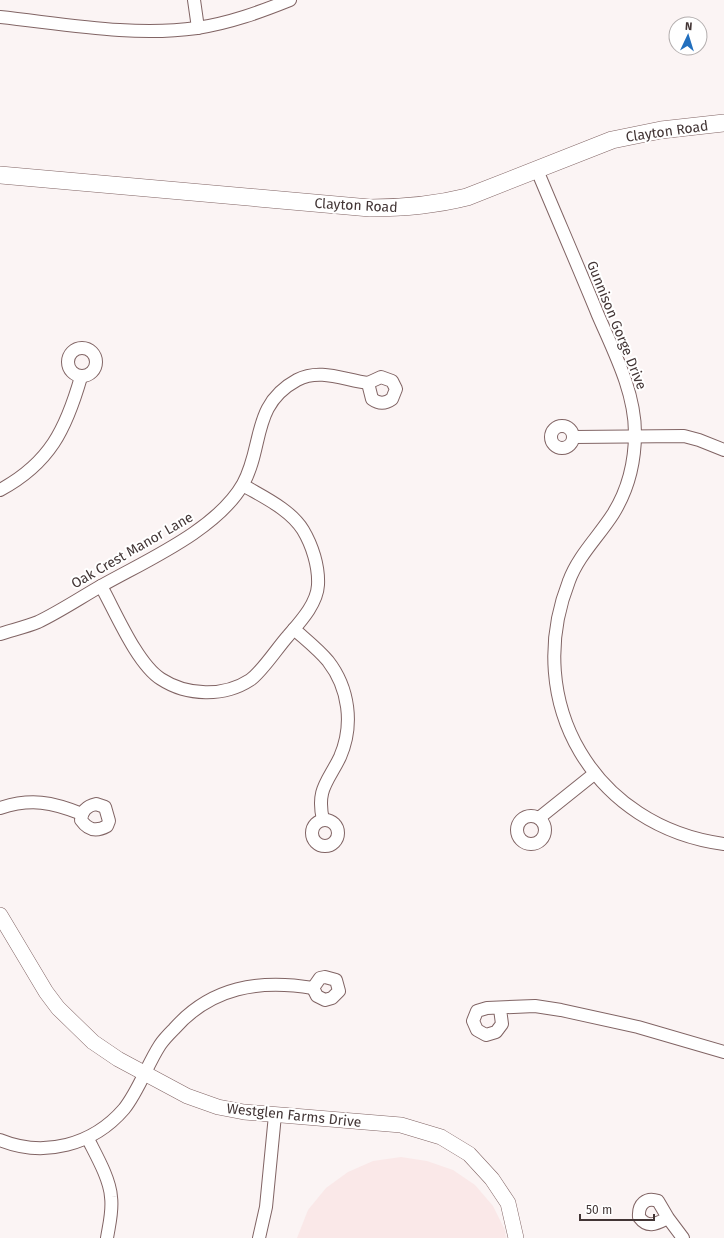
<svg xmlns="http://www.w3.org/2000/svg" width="724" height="1238" font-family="'Fira Sans',sans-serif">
<rect width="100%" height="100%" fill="#fbf4f4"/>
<path fill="#fae8e8" d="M401,1157l26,4 26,9 22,15 18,21 12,24 1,8h-209l11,-28 18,-22 22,-16 25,-11z"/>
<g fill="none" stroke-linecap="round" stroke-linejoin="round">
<g stroke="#816464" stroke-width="14">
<g id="minor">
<path d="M194,0l4,28"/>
<path d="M0,17c65,7 133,20 197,11 33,-5 63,-16 93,-28"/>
<path d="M537,170c20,48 41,96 61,145 16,37 37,77 37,118 0,28 -7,57 -22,81 -14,22 -35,42 -44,67 -48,122 26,246 155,263"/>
<circle cx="82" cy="362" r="14"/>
<path d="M381,377l11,4 4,8 -4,10c-7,5 -13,5 -20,0l-4,-16z"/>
<circle cx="562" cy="437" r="11"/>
<path d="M574,437l110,-1 15,4 25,10"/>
<path d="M0,490c50,-27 66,-61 81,-113"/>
<path d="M101,586c14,25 36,78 60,93 26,17 63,18 89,1 11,-7 28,-33 38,-44 12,-14 29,-32 30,-51 1,-19 -6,-40 -15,-55 -13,-21 -40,-33 -60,-45"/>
<path d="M294,629c11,10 24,20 34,32 21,27 26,64 12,96 -12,25 -24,32 -17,63"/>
<path d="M0,634c12,-4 26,-7 38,-12 21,-10 42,-24 63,-36 44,-25 116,-56 142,-102 21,-38 8,-79 54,-104 23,-12 47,0 71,3"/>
<path d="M96,804l9,3 4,14 -2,5c-11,6 -19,4 -26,-6 1,-10 6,-14 15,-16z"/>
<path d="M0,808c31,-10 52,-6 82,6"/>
<circle cx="531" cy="830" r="14"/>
<path d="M539,818l55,-44"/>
<circle cx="325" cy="833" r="13"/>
<path d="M325,977l11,3 3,11 -7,7 -7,2 -8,-4 -4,-8 7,-10z"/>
<path d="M500,1009l2,15 -6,8 -10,3 -9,-5 -4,-9 4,-10 10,-3 48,-2 26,4 77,17 86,25"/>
<path d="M88,1139c8,16 22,40 23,58 2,14 -2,28 -4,41"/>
<path d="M0,1140c44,18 93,5 124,-31 15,-19 23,-44 36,-64 4,-6 9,-11 14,-16 37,-42 85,-50 139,-41"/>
<path d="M668,1218c-12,6 -20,11 -29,-1 -1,-13 7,-20 19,-16l10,17 15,20"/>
<path d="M259,1238l7,-31 9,-92"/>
</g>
</g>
<g stroke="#816464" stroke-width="16">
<path id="tertiary" d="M0,915l46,77 12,16 35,34 25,17 69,37 31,11 26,5 157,13 40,12 28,17 23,25 16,24 8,35"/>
</g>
<g stroke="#816464" stroke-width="18">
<path id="secondary" d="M0,175l370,33c33,0 65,-3 97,-11l145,-57 49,-10 63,-7"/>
</g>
<use href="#minor" stroke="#fff" stroke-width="12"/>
<use href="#tertiary" stroke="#fff" stroke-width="15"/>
<use href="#secondary" stroke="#fff" stroke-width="17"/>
</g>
<g text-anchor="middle" stroke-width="4" stroke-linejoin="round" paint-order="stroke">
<g font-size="14" fill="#423535" stroke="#fff">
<text transform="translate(667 131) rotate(-8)" y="5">Clayton Road</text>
<text transform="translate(356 205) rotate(3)" y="5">Clayton Road</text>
<text transform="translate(617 325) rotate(68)" y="5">Gunnison Gorge Drive</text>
<text transform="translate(132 550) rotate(-30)" y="5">Oak Crest Manor Lane</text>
<text transform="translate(294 1115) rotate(6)" y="5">Westglen Farms Drive</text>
</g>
</g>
<g transform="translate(688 36) rotate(4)"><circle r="19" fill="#ffffff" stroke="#b3aeae"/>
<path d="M0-3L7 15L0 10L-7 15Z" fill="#226fbe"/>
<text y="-6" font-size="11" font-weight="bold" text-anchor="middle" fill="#423535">N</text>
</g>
<path d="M580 1214v6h74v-6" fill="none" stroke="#423535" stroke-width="2"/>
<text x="586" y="1214" font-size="12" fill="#423535" stroke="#ffffff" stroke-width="3" paint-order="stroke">50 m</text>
</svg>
